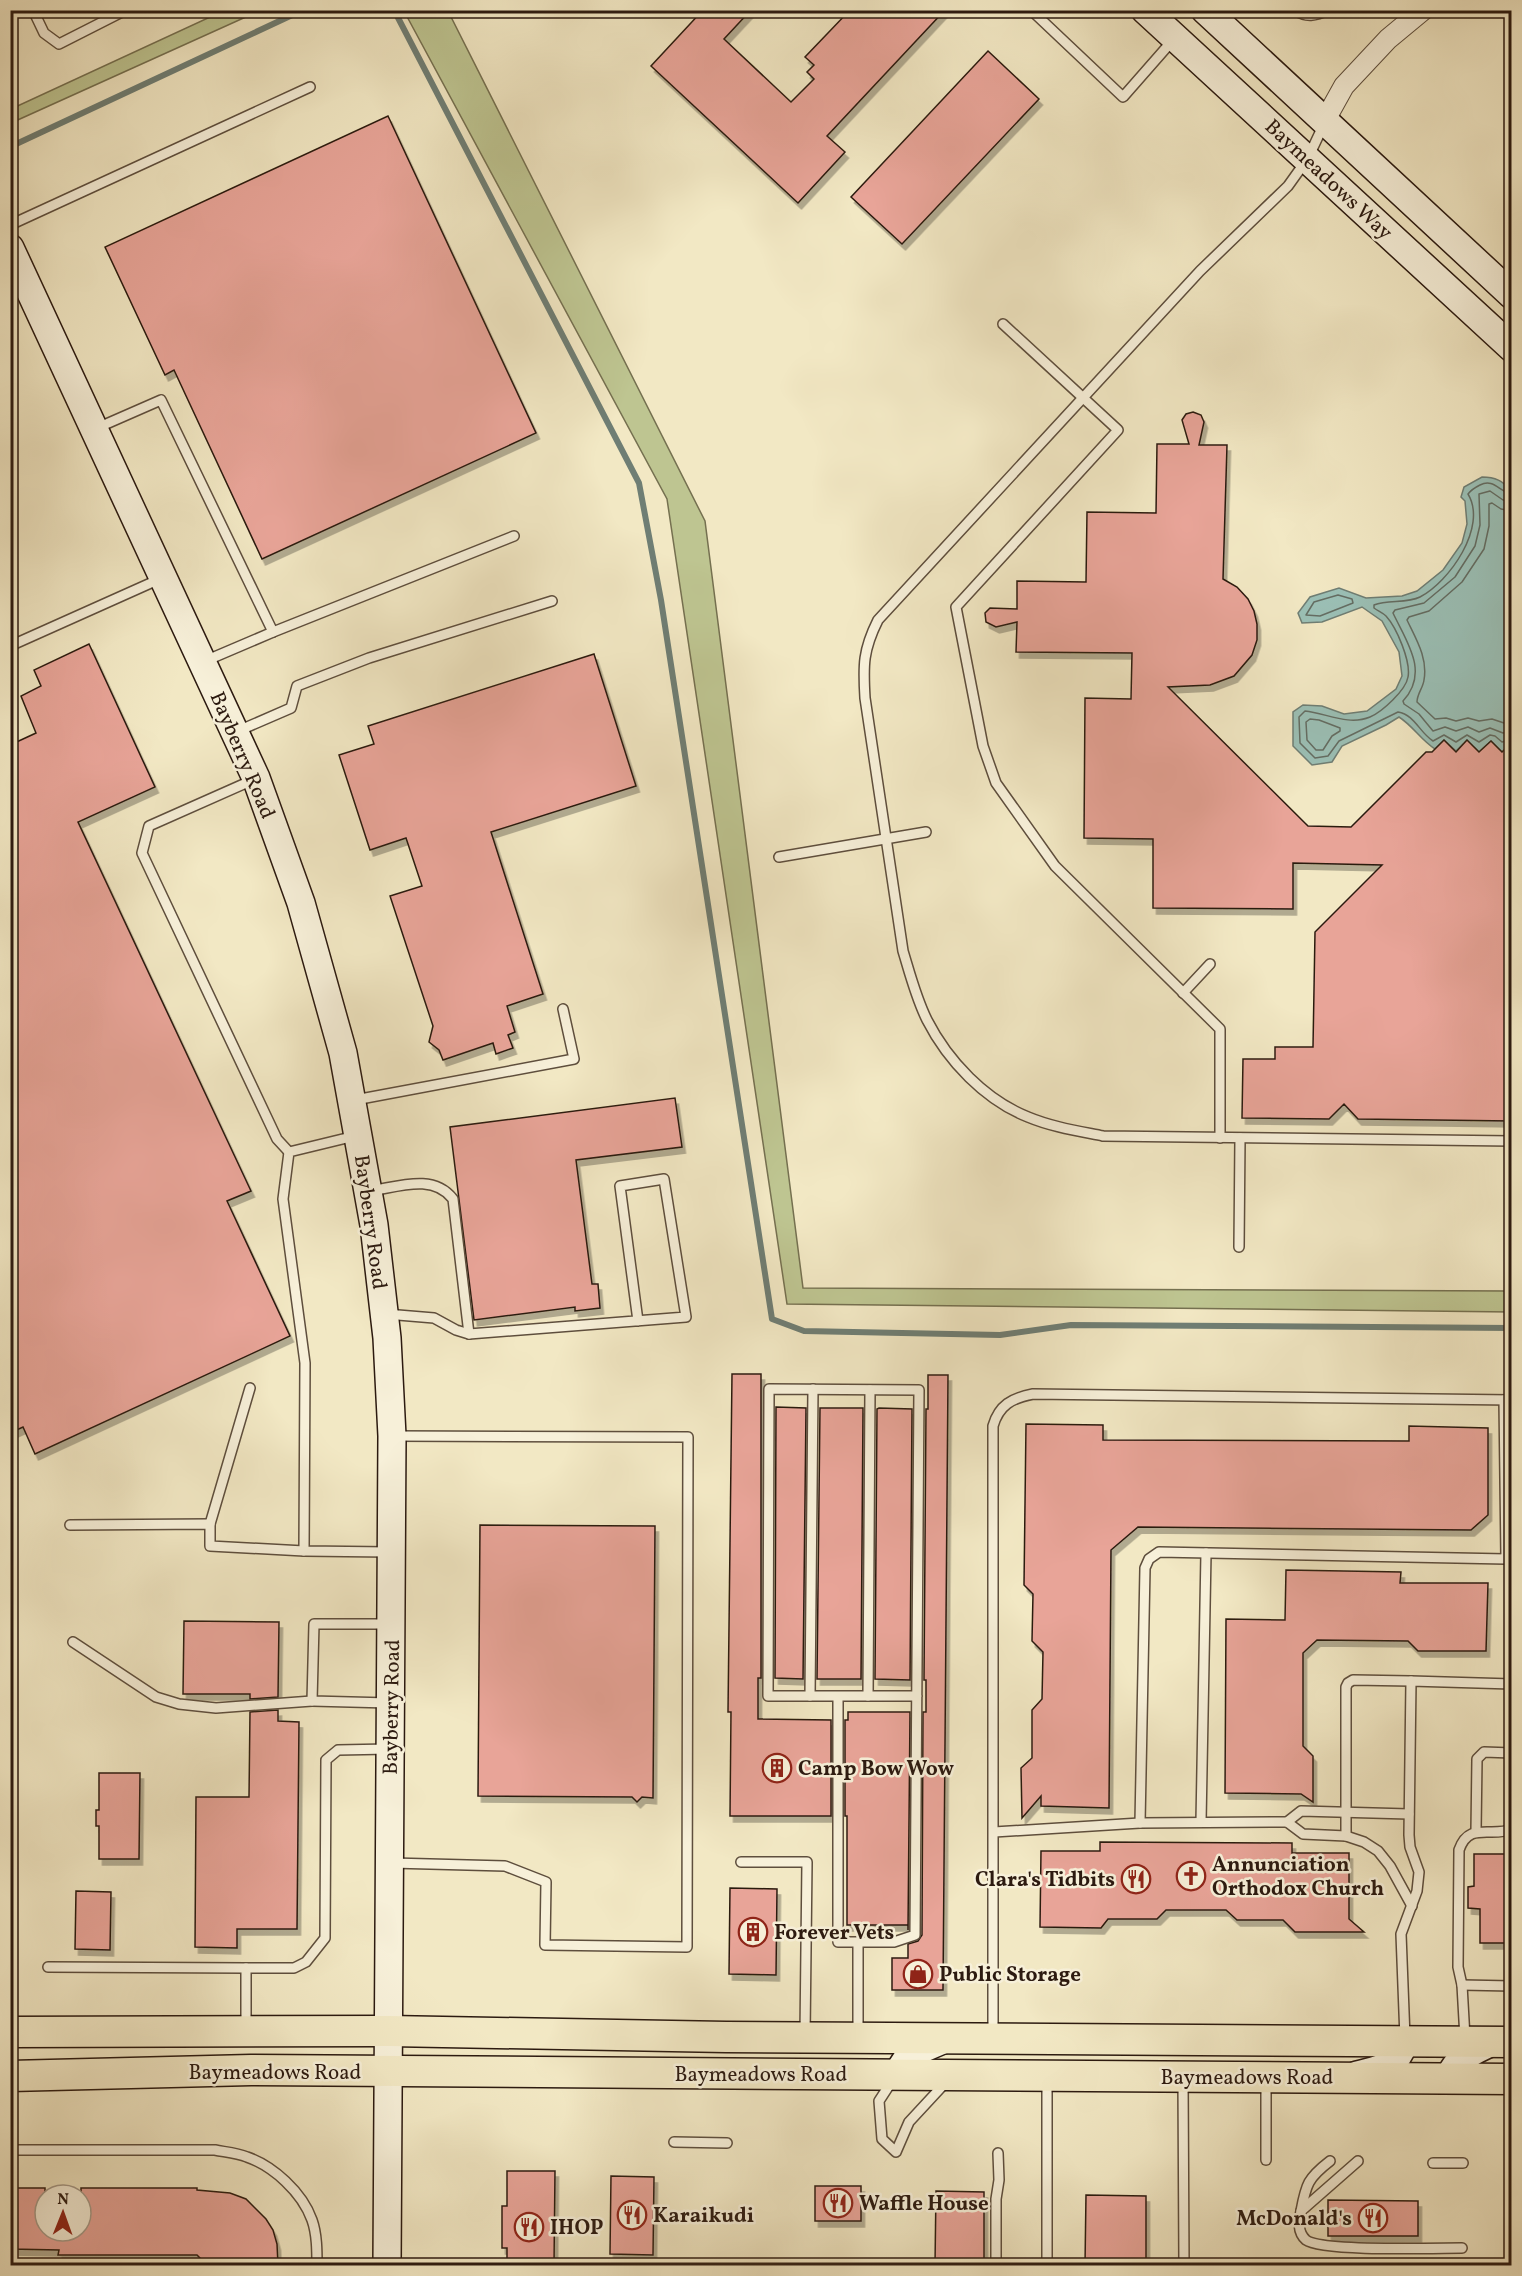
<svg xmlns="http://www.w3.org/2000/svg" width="1522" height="2276" font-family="Vollkorn,serif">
<defs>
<filter id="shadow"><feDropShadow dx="3.5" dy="6" stdDeviation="0" flood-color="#0004"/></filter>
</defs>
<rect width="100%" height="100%" fill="#f2e8c4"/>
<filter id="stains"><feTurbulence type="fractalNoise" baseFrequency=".00333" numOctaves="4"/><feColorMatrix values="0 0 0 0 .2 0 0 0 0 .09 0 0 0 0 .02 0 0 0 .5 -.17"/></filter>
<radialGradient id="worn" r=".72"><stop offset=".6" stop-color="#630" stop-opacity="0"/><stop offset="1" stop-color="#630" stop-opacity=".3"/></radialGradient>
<g fill="#bec591" stroke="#757050" stroke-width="1.5">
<path d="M223,11h36l-248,112v-14z"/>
<path d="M404,11h44l257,510 98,767 708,3v21l-724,-8 -120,-805z"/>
</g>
<path fill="#9bc0b6" stroke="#6f7e74" stroke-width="1.5" d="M1482,477c14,0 20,4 29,13v253l-9,9 -11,-11 -12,11 -12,-12 -11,11 -12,-11 -9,9c-14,-9 -22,-23 -36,-32l-13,8 -44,21 -10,16 -20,3 -19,-19v-34l10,-7 19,1 22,8 23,-3 29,-22 6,-13 -3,-24 -17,-31 -20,-14 -40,15 -20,1 -4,-10 12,-16 29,-9 27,10 36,-2 15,-5 26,-21 19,-27 5,-19 -2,-23 -4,-4 3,-10z"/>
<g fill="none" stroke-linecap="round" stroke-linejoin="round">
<g stroke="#646d63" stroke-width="1.5">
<path d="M1512,494c-13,-2 -18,-16 -32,-9 -6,3 -9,5 -12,9 20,33 -19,88 -48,103 -14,7 -32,2 -46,8v3c4,3 9,5 12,8 11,12 25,46 22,61 -2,13 -26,35 -38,40 -22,9 -44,-4 -65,-6l-6,6 1,26 15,15 13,-2 11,-15 59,-29c17,3 21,20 35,29l11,-6 12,7 11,-7 12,7 11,-7 5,1 7,6 10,-3"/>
<path d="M1512,501l-9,-1 -13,-9 -11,3 1,31 -5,21 -20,31 -31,26 -29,7 -2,3c13,28 37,59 10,88l1,3 15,10 14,17 12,-4 11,4 12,-4 11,5 11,-4 13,5 9,-2"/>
<path d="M1512,511l-11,-2 -9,-6 -3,1v22l-5,23 -22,33 -33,29 -20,6 -2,3c9,19 21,38 17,60 -1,8 -7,14 -7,22l18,17 11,-1 10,3 12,-3 11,3 13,-2 12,4 8,-1"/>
<path d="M1338,595l14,4 1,4 -33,13 -14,-1 8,-13z"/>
<path d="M1310,719l9,1 21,8v3l-8,5 -9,14h-7l-9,-10 -1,-18z"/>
</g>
<g stroke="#6f7e74" stroke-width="6">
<path d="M394,10l245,473 22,117 111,719 32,12 196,4 71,-10 441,3"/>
<path d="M14,145l289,-135"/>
</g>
</g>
<g fill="#e8a498" stroke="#2c1a10" stroke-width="1.5" filter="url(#shadow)">
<path d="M703,10h48l-27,29 67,63 23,-23 -7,-7 7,-7 -9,-8 45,-47h95l-118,126 18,16 -47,51 -147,-137z"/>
<path d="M988,51l51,48 -137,145 -51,-47z"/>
<path d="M388,116l148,317 -274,126 -88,-189 -9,5 -60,-128z"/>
<path d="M1193,412l8,3 3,7 -5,23h28l-4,134 14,8 11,12 6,12 3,13v16l-5,15 -18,21 -24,9 -42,2 140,139 43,1 75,-75h6l12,-12 12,12 11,-12 12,12 12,-11 11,11 10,-9v378l-154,-2 -14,-15 -15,15 -87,-1 1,-59h32v-12h38l2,-115 67,-67 -89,-2v46l-140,-1v-69l-69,-1 1,-140 46,1 1,-46 -116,-1 1,-30 -21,5 -10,-5 -1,-9 5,-5 27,1v-28l69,1 1,-70 69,1 1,-69h32l-7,-24 4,-6z"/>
<path d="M89,644l66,143 -77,35 173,369 -24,10 63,135 -255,118 -12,-27 -13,6v-688l26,-12 -15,-37 20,-10 -7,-16z"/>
<path d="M594,654l42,132 -145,46 52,162 -36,12 8,26 -7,3 5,13 -17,6 -3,-11 -50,17 -4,-10 -10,-8 4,-16 -43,-130 32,-10 -16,-48 -36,12 -31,-95 35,-11 -6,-18z"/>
<path d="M675,1098l7,49 -106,13 16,124h6l2,24 -25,3v-4l-101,13 -24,-193z"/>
<path d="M732,1374h29v304h-3v41l73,1v96h-101l1,-104h-3z"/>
<path d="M928,1375h20l-5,615h-51v-32h16v-14l10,-3 4,-6 1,-223h3v-32h-2l2,-271h2z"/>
<path d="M776,1407l30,1 -3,271 -28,-1z"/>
<path d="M820,1408h43l-2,271h-44z"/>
<path d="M879,1408l33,1 -2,271 -35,-1 2,-270z"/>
<path d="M1026,1424l77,1v15l306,1v-15l79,2v87l-17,15 -333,-3 -27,23 -2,258 -68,-2v-10l-19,22 -1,-50 11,-10v-48l10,-11 1,-47 -11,-11 1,-47 -9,-9z"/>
<path d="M480,1525l175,1 -2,272 -11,-1 -5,5 -5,-5 -154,-1z"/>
<path d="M1286,1570l115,2 -1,11h88l-2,68h-68l-10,-10 -91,-1 -14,13v93l10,10v46l-12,-8 -76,-1 1,-174 59,1z"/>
<path d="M184,1621l95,1 -1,75 -28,2v-5h-67z"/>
<path d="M278,1710v11l21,1 -2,207h-60v19l-42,-1 1,-150h53l1,-85z"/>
<path d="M848,1712h62l-2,218v-5h-61v-109h-2v-96h3z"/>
<path d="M99,1773h41l-1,86h-40v-33h-3v-16h3z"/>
<path d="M1100,1842l192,1v10h57v66l15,13h-69l-12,-12h-46l-11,-10h-60l-9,9h-49l-7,9 -61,-1 1,-76h59z"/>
<path d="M1474,1854h38v89h-32v-34l-12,-1v-21l6,-1z"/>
<path d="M730,1888l47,1 -1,86 -47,-1z"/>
<path d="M76,1891l35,1 -1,58 -35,-1z"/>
<path d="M507,2171h48l-1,94h-47v-17h-5v-42h5z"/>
<path d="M611,2176l43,1 -1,78 -43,-1z"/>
<rect x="815" y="2186" width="46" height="35"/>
<path d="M10,2188h35v43h36v-43h116v2l33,3 16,6 20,20 7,11 4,14 1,21h-71l-10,-10h-139l1,-5 -49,-1z"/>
<path d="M936,2191l48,1v73h-49z"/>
<path d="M1086,2195l60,1v69h-61z"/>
<path d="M1328,2200l90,1v35h-90z"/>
</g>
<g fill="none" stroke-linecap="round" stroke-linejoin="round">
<g stroke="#5e4e3d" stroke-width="12">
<g id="lane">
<path d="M33,10l11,23 15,11 67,-34"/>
<path d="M1031,10l92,87 50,-57"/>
<path d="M1295,10c11,8 21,6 33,0"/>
<path d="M1324,124l-16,34 -20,28 -88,85 -322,349c-15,30 -15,45 -13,78l38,253c7,23 13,47 24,69 21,41 58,80 101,97 24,10 50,14 75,19l409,5"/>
<path d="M10,225l300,-138"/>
<path d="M1003,324l115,106 -162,177 27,139 13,37 59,83 165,163v109"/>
<path d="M97,428l64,-28 112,232"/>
<path d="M10,646l152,-68"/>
<path d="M205,661l68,-29 241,-96"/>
<path d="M238,731l53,-23 6,-22 72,-28 183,-57"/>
<path d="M255,779l-106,47 -7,27 135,286 12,13"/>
<path d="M779,857l147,-25"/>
<path d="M1183,993l27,-29"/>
<path d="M355,1100l219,-41 -11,-50"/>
<path d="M355,1136l-66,16 -6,47 22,164 -1,188 85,1"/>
<path d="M370,1191c28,-4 63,-18 83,8l16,135"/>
<path d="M1239,1247l1,-109"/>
<path d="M386,1314l48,4 22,12 13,4 217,-17 -22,-138 -44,7 18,135"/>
<path d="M210,1524l40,-136"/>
<path d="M70,1525l140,-1v22l94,5"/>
<path d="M73,1642l83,55 23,7 37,4 96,-7"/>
<path d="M810,1696l3,-307"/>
<path d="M838,1696v246h56l21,-7 4,-545 -150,-1 -1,307h149"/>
<path d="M868,1696l2,-306"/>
<path d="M389,1703l-77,-2 2,-77h75"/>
<path d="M1201,1822l5,-269"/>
<path d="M1287,1822l16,12 43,2 18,6 14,9 12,15 22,40"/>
<path d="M1140,1823l5,-255 4,-9 10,-7 347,7 -2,-159"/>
<path d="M1476,1831l1,-72 7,-7 28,1"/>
<path d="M994,1832l146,-9 147,-1 14,-11 108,3"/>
<path d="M1346,1836v-149l2,-4 5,-3 58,1"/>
<path d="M741,1862h66l-2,172"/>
<path d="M392,1863l113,3 41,16 -1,63 142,2 1,-510 -293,-1"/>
<path d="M858,1942v93"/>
<path d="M48,1967l198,1v60"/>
<path d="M246,1968h48l12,-6 19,-24 1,-178 12,-10 51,-1"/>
<path d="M1462,1985l50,1"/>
<path d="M993,2036v-610c6,-21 19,-28 40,-32l479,6"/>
<path d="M1405,2038l-4,-104 16,-43 2,-19 -9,-25 -1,-12 2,-154 101,3"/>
<path d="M1465,2038l-3,-53 -4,-18 1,-117c10,-29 32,-12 53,-21"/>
<path d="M1183,2080l1,186"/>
<path d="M892,2081l-13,20 3,38 14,13 13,-30 38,-41"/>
<path d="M674,2142l53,1"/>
<path d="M10,2150h205c10,2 22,3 32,7 26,9 55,35 65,63 5,14 5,31 5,46"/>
<path d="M1266,2160v-79"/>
<path d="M1330,2161c-22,17 -24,23 -29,50 -2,10 -4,21 5,29 16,12 130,8 156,8"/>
<path d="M1433,2163h30"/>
<path d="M1301,2211l57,-50"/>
<path d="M996,2266v-67l3,-19 -1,-27"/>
<path d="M1047,2266v-187"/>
</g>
</g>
<g stroke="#5e4e3d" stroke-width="22">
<path id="street" d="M1324,122l20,-36 44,-47 35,-29"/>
</g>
<g stroke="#2c1a10" stroke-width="30">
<g id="secondary">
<path d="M1145,10l367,338"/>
<path d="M1205,10l307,285"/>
<path d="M10,248l246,530 45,125 42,150 31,172 13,113 5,98 -5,830"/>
<path d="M897,2074l13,-20 35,-15"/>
<path d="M1357,2075c26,-7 38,-6 48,-34"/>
<path d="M1448,2079c11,-24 24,-27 46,-38"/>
</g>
</g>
<g stroke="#2c1a10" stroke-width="33">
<g id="primary">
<path d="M10,2032l379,-1 337,6 786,5"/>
<path d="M10,2076l241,-6 1261,9"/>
</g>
</g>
<use href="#lane" stroke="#f7f0d9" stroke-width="9"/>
<use href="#street" stroke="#f7f0d9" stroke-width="20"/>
<use href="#secondary" stroke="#f7f0d9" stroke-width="27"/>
<use href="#primary" stroke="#f2e8c4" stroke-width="30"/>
</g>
<defs>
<g id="building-ring" transform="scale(1.5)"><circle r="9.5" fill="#f7f0d9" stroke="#8f2418" stroke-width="1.5"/><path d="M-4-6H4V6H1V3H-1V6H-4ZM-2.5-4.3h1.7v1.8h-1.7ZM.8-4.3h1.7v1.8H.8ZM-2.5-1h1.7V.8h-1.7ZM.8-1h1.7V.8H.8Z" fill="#8f2418"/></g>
<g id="church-ring" transform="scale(1.5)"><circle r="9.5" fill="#f7f0d9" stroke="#8f2418" stroke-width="1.5"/><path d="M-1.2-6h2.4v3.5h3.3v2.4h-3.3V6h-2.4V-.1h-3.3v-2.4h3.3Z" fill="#8f2418"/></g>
<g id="restaurant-ring" transform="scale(1.5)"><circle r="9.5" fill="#f7f0d9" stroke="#8f2418" stroke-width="1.5"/><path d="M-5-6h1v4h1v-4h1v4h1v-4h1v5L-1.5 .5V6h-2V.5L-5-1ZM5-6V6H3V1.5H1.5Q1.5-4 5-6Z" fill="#8f2418"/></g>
<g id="shop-ring" transform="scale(1.5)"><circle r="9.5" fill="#f7f0d9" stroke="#8f2418" stroke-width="1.5"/><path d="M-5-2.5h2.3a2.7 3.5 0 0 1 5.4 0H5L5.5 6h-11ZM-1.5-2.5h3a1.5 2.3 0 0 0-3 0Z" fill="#8f2418"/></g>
</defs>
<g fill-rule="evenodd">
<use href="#building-ring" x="777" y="1768"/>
<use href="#church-ring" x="1191" y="1876"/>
<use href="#restaurant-ring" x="1136" y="1879"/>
<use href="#building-ring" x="753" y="1932"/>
<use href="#shop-ring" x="918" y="1974"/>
<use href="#restaurant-ring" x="838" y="2203"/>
<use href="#restaurant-ring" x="632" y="2215"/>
<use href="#restaurant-ring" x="1373" y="2218"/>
<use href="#restaurant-ring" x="529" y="2227"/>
</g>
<g text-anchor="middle" stroke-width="5" stroke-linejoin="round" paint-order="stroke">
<g font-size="21" fill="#2c1a10" stroke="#f7f0d9">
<text transform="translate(1329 179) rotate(43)" y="7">Baymeadows Way</text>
<text transform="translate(243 755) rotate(67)" y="7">Bayberry Road</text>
<text transform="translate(371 1222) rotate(82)" y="7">Bayberry Road</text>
<text transform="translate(391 1707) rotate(-89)" y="7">Bayberry Road</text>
<text x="275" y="2079">Baymeadows Road</text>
<text x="761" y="2081">Baymeadows Road</text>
<text x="1247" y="2084">Baymeadows Road</text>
</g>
<g font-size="21" font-weight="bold" fill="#2c1a10" stroke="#f7f0d9" text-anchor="start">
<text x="798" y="1775">Camp Bow Wow</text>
<text x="1212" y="1871">Annunciation<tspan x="1212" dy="24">Orthodox Church</tspan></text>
<text x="1115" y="1886" text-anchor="end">Clara's Tidbits</text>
<text x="774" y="1939">Forever Vets</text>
<text x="939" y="1981">Public Storage</text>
<text x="859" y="2210">Waffle House</text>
<text x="653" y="2222">Karaikudi</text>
<text x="1352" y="2225" text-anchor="end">McDonald's</text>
<text x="550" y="2234">IHOP</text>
</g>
</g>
<rect width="1522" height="2276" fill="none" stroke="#f2e8c4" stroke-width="36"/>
<rect x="12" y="12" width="1498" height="2252" fill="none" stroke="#2c1a10" stroke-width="3"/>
<rect x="18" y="18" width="1486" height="2240" fill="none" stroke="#2c1a10" stroke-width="1.5"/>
<g transform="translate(63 2213) rotate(1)"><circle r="28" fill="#f7f0d9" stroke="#a69a89" stroke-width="1.5"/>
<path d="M0-4.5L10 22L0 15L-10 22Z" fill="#8f2418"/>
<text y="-9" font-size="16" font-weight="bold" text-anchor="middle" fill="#2c1a10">N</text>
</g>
<rect width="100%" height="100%" filter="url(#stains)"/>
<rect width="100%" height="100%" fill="url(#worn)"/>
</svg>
